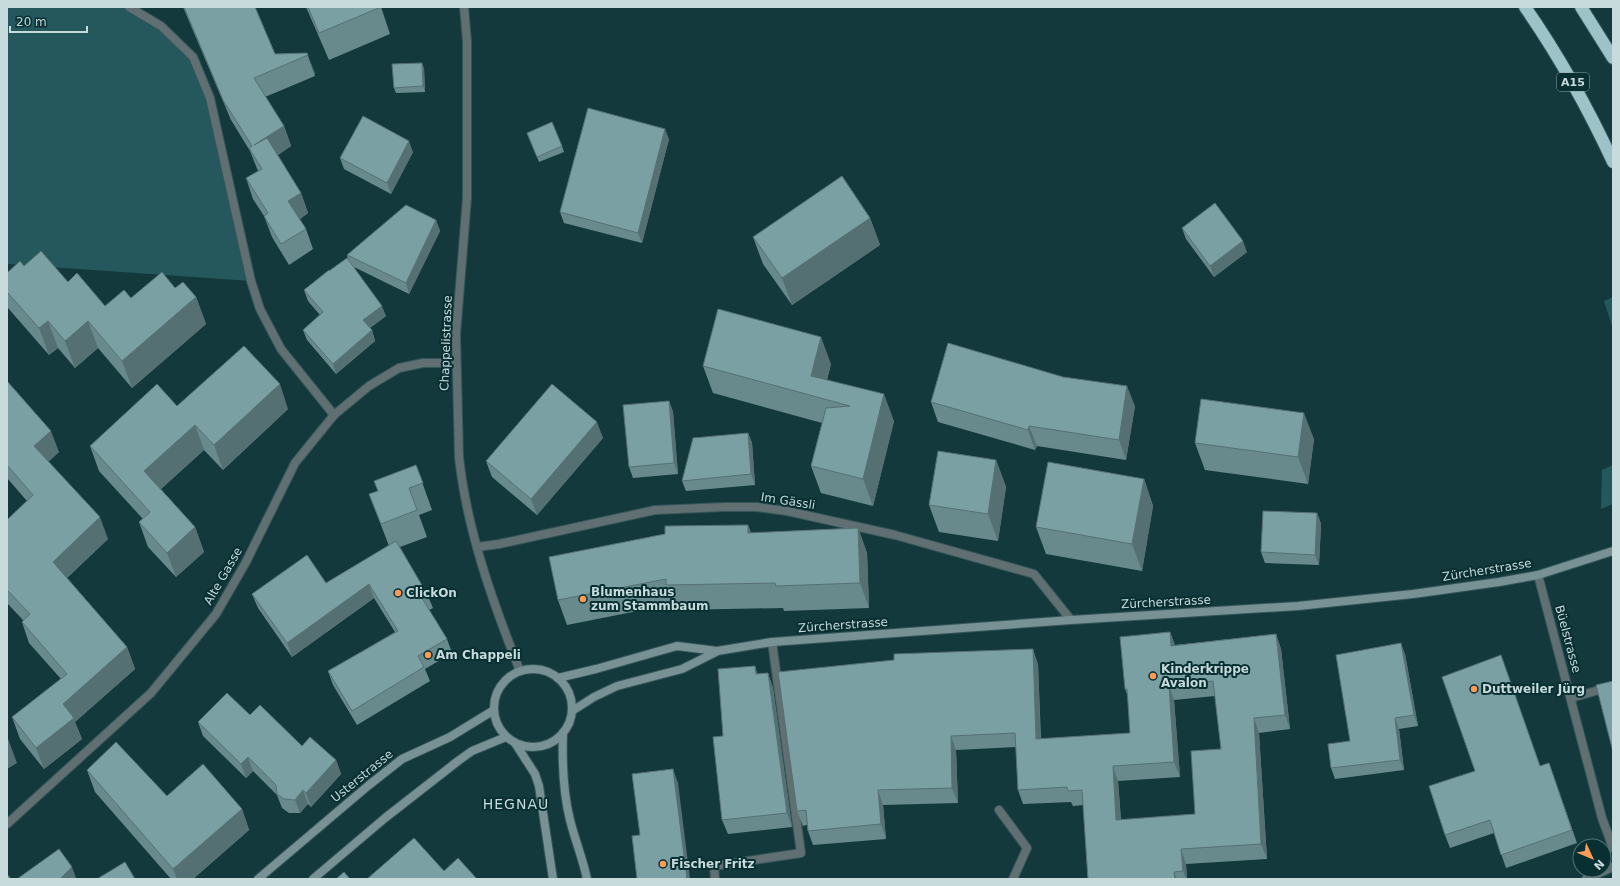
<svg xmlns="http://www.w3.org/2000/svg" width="1620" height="886" font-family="'DejaVu Sans',sans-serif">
<rect width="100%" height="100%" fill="#14393d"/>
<g fill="#24585d">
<path d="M7,7h122l32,19 32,31 17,41 41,183 -244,-17z"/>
<path d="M1613,297v32l-9,-28z"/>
<path d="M1613,465v39l-12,5 1,-39z"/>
</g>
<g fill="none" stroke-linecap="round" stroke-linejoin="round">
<g stroke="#34565a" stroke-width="10">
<g id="lane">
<path d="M129,7l32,19 32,31 17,41 41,183 9,28 21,40 53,66"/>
<path d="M1571,698l42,-12"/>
<path d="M999,810l28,38 -14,31"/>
<path d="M715,879l-1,-13 87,-13 -29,-211"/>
</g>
</g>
<g stroke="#34565a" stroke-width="10">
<g id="street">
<path d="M464,7l3,34v157l-11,137 3,122c8,74 34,146 61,214"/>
<path d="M477,547l22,-3 156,-34 69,-3h33l30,4 108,24 139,39 37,46"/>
<path d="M1538,575l64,243 11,30"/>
<path d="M7,824l144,-131 65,-79 30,-52 49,-99 39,-48 35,-29 30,-18 24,-5h33"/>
<path d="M1586,879l27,-12"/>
</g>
</g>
<g stroke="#34565a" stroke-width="10">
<g id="secondary">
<circle cx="533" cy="708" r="39"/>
<path d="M558,678l38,-9 81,-23 40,5 55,-9 299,-22 227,-14 115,-12 86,-12 39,-7 75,-24"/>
<path d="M572,711l22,-14 23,-11 65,-17 34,-17"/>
<path d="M563,733c-1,29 0,59 7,87 5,20 13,39 17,59"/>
<path d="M515,743l20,31 4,12 14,93"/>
<path d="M258,879l111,-94 33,-26 48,-22 44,-27"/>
<path d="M313,879l72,-61 73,-57 14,-10 34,-14"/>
</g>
</g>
<g stroke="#34565a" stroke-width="14">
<g id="highway">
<path d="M1525,7c34,49 63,101 88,155"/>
<path d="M1581,7l32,51"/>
</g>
</g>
<use href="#lane" stroke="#606f71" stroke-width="8"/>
<use href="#street" stroke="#606f71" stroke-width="8"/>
<use href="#secondary" stroke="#789194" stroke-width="8"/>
<use href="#highway" stroke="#9cc3c7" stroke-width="12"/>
</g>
<g fill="#698a8d" fill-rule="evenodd">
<path d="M183,7h72l20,47 32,-1 8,23 -50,21 19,29 7,20 -13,9 23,38 7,20 -8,6 6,10 7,20 -24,16 -17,-28 -8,-21 -11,-17 -7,-21 12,-7 -8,-20 -19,-31z"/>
<path d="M306,7h75l9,27 -61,26z"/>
<path d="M424,68l1,24 -29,1 -2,-5z"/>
<path d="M527,133l35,13 2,6 -25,10z"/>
<path d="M669,139l-27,104 -78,-20 -4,-11z"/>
<path d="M413,152l-22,42 -47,-25 -4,-11z"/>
<path d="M870,218l10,27 -88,60 -29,-41 -10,-27z"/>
<path d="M436,220l4,11 -31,63 -55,-27 32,49 -16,12 2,2 3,11 -39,33 -29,-34 -4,-10 17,-15 -12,-14 -4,-11 25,-19 19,-11 -1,-5z"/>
<path d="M1182,228l65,24 -33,25 -28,-38z"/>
<path d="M24,266l44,16 37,24 26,-8 44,-10 21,9 10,27 -74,64 -34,-40 -23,20 -17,-20 -9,7 -41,-47 -1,-2v-33z"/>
<path d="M831,364l-4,16 67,41 -21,85 -52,-13 -10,-27 11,-43 -109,-30 -10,-27z"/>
<path d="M7,381l52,71 -11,10 60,77 -41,39 60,69 8,22 -60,53 7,17 -38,30 -24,-30 -8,-22 49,-38 -32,-36 -7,-21 1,-2 -16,-17v-83l20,-19 -20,-23z"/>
<path d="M669,401l4,11 5,62 -45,4 -4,-11z"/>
<path d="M931,402l204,4 -9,54 -89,-14 -2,4 -97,-28z"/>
<path d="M177,406l111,3 -65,61 -19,-20 -43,39 34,38 9,25 -28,25 -28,-30 -9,-25 4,-3 -44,-48 -9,-25z"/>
<path d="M748,433l4,10 3,42 -69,6 -4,-10z"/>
<path d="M603,438l-66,77 -45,-38 -6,-16z"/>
<path d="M1314,439l-6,45 -103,-14 -10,-27z"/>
<path d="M996,460l10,27 -8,54 -59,-9 -10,-27z"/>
<path d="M416,465l16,45 -13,5 8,22 -27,10 27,47 6,14 -4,2 18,29 5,14 -27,16 5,12 -73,44 -24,-40 -5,-14 67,-39 -21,-34 -82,59 -34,-49 -6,-14 74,-11 63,-37 -20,-52 9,-3z"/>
<path d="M1144,479l9,27 -11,65 -96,-17 -10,-27z"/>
<path d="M1317,513l4,11 -2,41 -54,-2 -4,-11z"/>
<path d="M748,525l3,8 107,-5 9,25 2,55 -85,3 -1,-3 -108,2 -2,-6 -106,21 -9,-25z"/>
<path d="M1170,632l5,13 101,-11 5,15 9,80 -31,4 8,126 -81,5 1,15h-99l-5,-74 -10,1 -2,-4 -48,2 -5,-14 -2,-43 -60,3 2,53 -75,2 3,34 -73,6 -5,-14 -1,-6 -4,1 -6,-15 241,-147 3,75 89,-6 -2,-36 -3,-8zM1215,696l6,53 -26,65 -74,6 -3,-39 62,-4 -6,-77z"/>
<path d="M1405,654l13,72 -19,3 5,41 -69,9 -4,-11 19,-27z"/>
<path d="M768,673l5,15 19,139 -64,7 -6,-14 1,-84 35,-62z"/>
<path d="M250,715l52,31 34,14 5,14 -30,33 -3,-3 -8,9h-11l-7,-5 -5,-13 -24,-24 -7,7 -43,-42 -5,-14z"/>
<path d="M1549,763l28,80 -71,25 -12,-35 -44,15 -5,-13 95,-69z"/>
<path d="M87,770l80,26 75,13 7,21 -56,49h-22l-76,-87z"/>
</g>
<g fill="#557073">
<path d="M307,53l8,20v3l-7,-21z"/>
<path d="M422,63l2,5 1,24 -2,-6z"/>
<path d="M284,126l7,20 -30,20 -7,-21z"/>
<path d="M665,129l4,10 -27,104 -4,-10z"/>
<path d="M409,141l4,11 -22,42 -4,-11z"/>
<path d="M301,193l7,20 -12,8 -8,-20z"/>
<path d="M870,218l10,27 -88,60 -10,-27z"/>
<path d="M436,220l4,11 -31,63 -3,-11z"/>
<path d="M1243,241l4,11 -33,25 -4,-11z"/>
<path d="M196,297l10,27 -74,64 -10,-27z"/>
<path d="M382,306l4,10 -19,14 -4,-10z"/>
<path d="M48,321l10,27 -9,7 -10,-27z"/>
<path d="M88,321l10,27 -23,20 -10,-27z"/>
<path d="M372,330l3,11 -39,33 -3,-10z"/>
<path d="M821,337l10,27 -9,34 -11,-22z"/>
<path d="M280,384l8,25 -65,61 -9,-25z"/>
<path d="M1127,386l8,20 -9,54 -7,-20z"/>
<path d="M884,394l10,27 -21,85 -10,-27z"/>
<path d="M669,401l4,11 5,62 -4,-11z"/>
<path d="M1304,413l10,26 -6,45 -10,-27z"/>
<path d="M597,422l6,16 -66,77 -6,-16z"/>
<path d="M195,425l9,25 -51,46 -9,-25z"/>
<path d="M1029,426l8,20 -2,4 -7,-20z"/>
<path d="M51,431l8,21 -17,16 -8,-22z"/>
<path d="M748,433l4,10 3,42 -4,-11z"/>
<path d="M996,460l10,27 -8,54 -10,-27z"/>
<path d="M1144,479l9,27 -11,65 -10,-27z"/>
<path d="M1317,513l4,11 -2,41 -4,-10z"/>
<path d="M100,517l8,22 -48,45 -7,-22z"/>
<path d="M748,525l9,24 -9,-16z"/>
<path d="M195,527l9,25 -28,25 -9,-24z"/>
<path d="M858,528l9,25 2,55 -9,-25z"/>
<path d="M369,584l5,14 -82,59 -5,-14z"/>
<path d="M1170,632l5,15 -4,-1z"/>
<path d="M1276,634l5,15 9,80 -5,-14z"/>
<path d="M1401,643l4,11 13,72 -4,-11z"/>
<path d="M127,647l8,22 -60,53 7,17 -38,30 -8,-21 27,-44z"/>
<path d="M1033,649l5,15 3,90 -5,-15z"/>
<path d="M755,666l5,15 -4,-7z"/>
<path d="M768,673l5,15 19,139 -5,-14z"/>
<path d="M1169,685l5,15 6,77 -6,-15z"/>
<path d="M1254,718l5,15 8,126 -6,-15z"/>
<path d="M1395,718l4,11 5,41 -4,-10z"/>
<path d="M7,736l10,27 -10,6z"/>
<path d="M951,736l5,14 2,53 -6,-15z"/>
<path d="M248,757l5,14 -7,7 -5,-14z"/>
<path d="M336,760l5,14 -30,33 -5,-14z"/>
<path d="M1113,766l5,15 4,54 -6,-15z"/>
<path d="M673,769l5,14 12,96h-3z"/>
<path d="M303,790l5,14 -8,9 -5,-13z"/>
<path d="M878,790l5,15 3,34 -5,-15z"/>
<path d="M242,809l7,21 -56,49h-16l-4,-10z"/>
<path d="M1181,849l5,15 1,15h-1l-3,-8z"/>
<path d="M72,867l4,11 -1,1h-15z"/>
<path d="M1174,872l3,7h-2z"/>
</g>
<g fill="#7aa0a4" stroke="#557073" fill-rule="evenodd">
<path d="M184,7h71l20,47 32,-1 1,2 -54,23 30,48 -30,19 13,-7 34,55 -13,8 18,28 -25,15 -17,-28 4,-3 -22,-35 16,-9 -13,-21 3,-2 -29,-46z"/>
<path d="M308,7h73l-62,26z"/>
<path d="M422,63l1,23 -29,2 -2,-24z"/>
<path d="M588,108l77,21 -27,104 -78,-21z"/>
<path d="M363,116l46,25 -22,42 -47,-25z"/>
<path d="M552,122l10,24 -25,11 -10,-24z"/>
<path d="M842,176l28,42 -88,60 -29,-41z"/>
<path d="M1215,203l28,38 -33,25 -28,-38z"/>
<path d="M406,205l30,15 -30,63 -59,-28z"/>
<path d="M41,251l27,31 9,-9 28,33 19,-16 7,8 31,-26 13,16 8,-6 13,15 -74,64 -34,-40 -23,20 -17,-20 -9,7 -32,-36v-19l13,-12 4,5z"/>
<path d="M347,258l35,48 -19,14 9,10 -39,34 -30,-34 20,-18 -19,-22 25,-20v1z"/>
<path d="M718,309l103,28 -10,39 73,18 -21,85 -52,-13 15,-58 24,-2 -147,-40z"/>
<path d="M948,343l115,34 64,9 -8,54 -90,-14 -1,4 -97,-28z"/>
<path d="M244,346l36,38 -66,61 -19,-20 -51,46 51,56 -28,26 -28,-31 11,-10 -60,-66 67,-62 20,22z"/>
<path d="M7,381l44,50 -17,15 66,71 -47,45 74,85 -64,57 11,14 -38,30 -24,-31 55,-43 -45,-52 8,-8 -23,-24v-70l26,-25 -26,-30z"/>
<path d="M552,384l45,38 -66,77 -45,-38z"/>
<path d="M1201,399l103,14 -6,44 -103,-14z"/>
<path d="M669,401l5,62 -45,4 -6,-62z"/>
<path d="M748,433l3,41 -69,7 11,-43z"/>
<path d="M938,451l58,9 -8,54 -59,-9z"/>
<path d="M1048,462l96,17 -12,65 -96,-17z"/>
<path d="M416,465l7,18 -14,5 8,22 -36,14 -12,-30 9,-3 -4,-10z"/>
<path d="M1263,511l54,2 -2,42 -54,-3z"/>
<path d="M748,525v8l110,-5 2,55 -84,3 -1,-3 -109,2v-6l-108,21 -9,-43 116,-23v-8z"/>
<path d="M396,541l31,53 -5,4 25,41 -29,17 6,11 -72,44 -24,-40 70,-40 -29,-47 -82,59 -35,-49 55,-39 19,28z"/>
<path d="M1170,632l1,14 105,-12 9,81 -31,3 7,126 -80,5 2,22 -9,1 1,7h-87l-6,-89 -14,1 -1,-4 -49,3 -3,-57 -64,3 1,52 -74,2 3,34 -73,7 -2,-21 -9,1 -19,-139 116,-12v-6l139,-5 3,90 94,-6 -3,-44h-2l-5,-52zM1213,681l8,68 -30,2 4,63 -79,6 -3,-54 61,-4 -5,-77z"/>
<path d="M1401,643l13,72 -19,3 5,42 -69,8 -3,-24 22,-3 -14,-86z"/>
<path d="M1501,655l39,111 9,-3 23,67 -71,25 -11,-35 -45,15 -16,-49 46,-15 -33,-94z"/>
<path d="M755,666l1,8 12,-1 19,140 -65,7 -9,-83 10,-1 -5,-67z"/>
<path d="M1613,681v71l-17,-67z"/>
<path d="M227,693l23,22 10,-10 42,41 8,-9 26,23 -30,33 -3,-3 -8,10 -11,-1 -7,-5 -1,-9 -28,-28 -7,7 -43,-42z"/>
<path d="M116,742l51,54 36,-32 39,45 -69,60 -86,-99z"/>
<path d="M673,769l14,110h-50l-5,-43 8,-1 -8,-61z"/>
<path d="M414,838l30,33 14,-13 19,21h-110z"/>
<path d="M59,849l13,18 -12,12h-43z"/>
<path d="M125,862l10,17h-38z"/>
<path d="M344,872l6,7h-14z"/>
<path d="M7,874l4,5h-4z"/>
</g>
<g fill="#fd9c56" stroke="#082f32" stroke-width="1.5">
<circle cx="398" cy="593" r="4"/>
<circle cx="583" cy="599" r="4"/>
<circle cx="428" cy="655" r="4"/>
<circle cx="1153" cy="676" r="4"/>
<circle cx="1474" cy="689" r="4"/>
<circle cx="663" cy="864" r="4"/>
</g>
<g text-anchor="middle" stroke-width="4" stroke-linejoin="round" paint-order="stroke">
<rect fill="#082f32" stroke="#8ea7a9" stroke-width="1" x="1557" y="73" width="32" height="18" rx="3"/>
<g font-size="11" font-weight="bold" fill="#c7dadc">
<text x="1573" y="86">A15</text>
</g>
<g font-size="12" fill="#c7dadc" stroke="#082f32">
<text transform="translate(446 343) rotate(-88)" y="4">Chappelistrasse</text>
<text transform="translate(788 501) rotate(9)" y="4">Im Gässli</text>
<text transform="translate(1487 570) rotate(-9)" y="4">Zürcherstrasse</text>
<text transform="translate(223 576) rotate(-60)" y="4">Alte Gasse</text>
<text transform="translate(1166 602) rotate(-3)" y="4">Zürcherstrasse</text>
<text transform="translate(843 625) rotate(-4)" y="4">Zürcherstrasse</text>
<text transform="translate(1568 639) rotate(75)" y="4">Büelstrasse</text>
<text transform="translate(362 776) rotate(-39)" y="4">Usterstrasse</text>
</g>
<g font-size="12" font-weight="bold" fill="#c7dadc" stroke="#082f32" text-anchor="start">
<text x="591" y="596">Blumenhaus<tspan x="591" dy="14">zum Stammbaum</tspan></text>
<text x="406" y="597">ClickOn</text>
<text x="436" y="659">Am Chappeli</text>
<text x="1161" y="673">Kinderkrippe<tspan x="1161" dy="14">Avalon</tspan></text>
<text x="1482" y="693">Duttweiler Jürg</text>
<text x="671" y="868">Fischer Fritz</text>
</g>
<g font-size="14" letter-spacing="1" fill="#c7dadc" stroke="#082f32">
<text x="516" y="809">HEGNAU</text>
</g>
</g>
<rect width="1620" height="886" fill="none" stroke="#c7dadc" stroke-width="16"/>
<g transform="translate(1592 858) rotate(134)"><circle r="19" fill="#082f32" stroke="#547376"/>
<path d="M0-3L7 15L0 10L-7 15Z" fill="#fd9c56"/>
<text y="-6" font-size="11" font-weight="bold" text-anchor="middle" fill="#c7dadc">N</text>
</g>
<path d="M10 26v6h77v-6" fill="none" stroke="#c7dadc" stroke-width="2"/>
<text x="16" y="26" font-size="12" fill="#c7dadc" stroke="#082f32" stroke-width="3" paint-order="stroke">20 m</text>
</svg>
